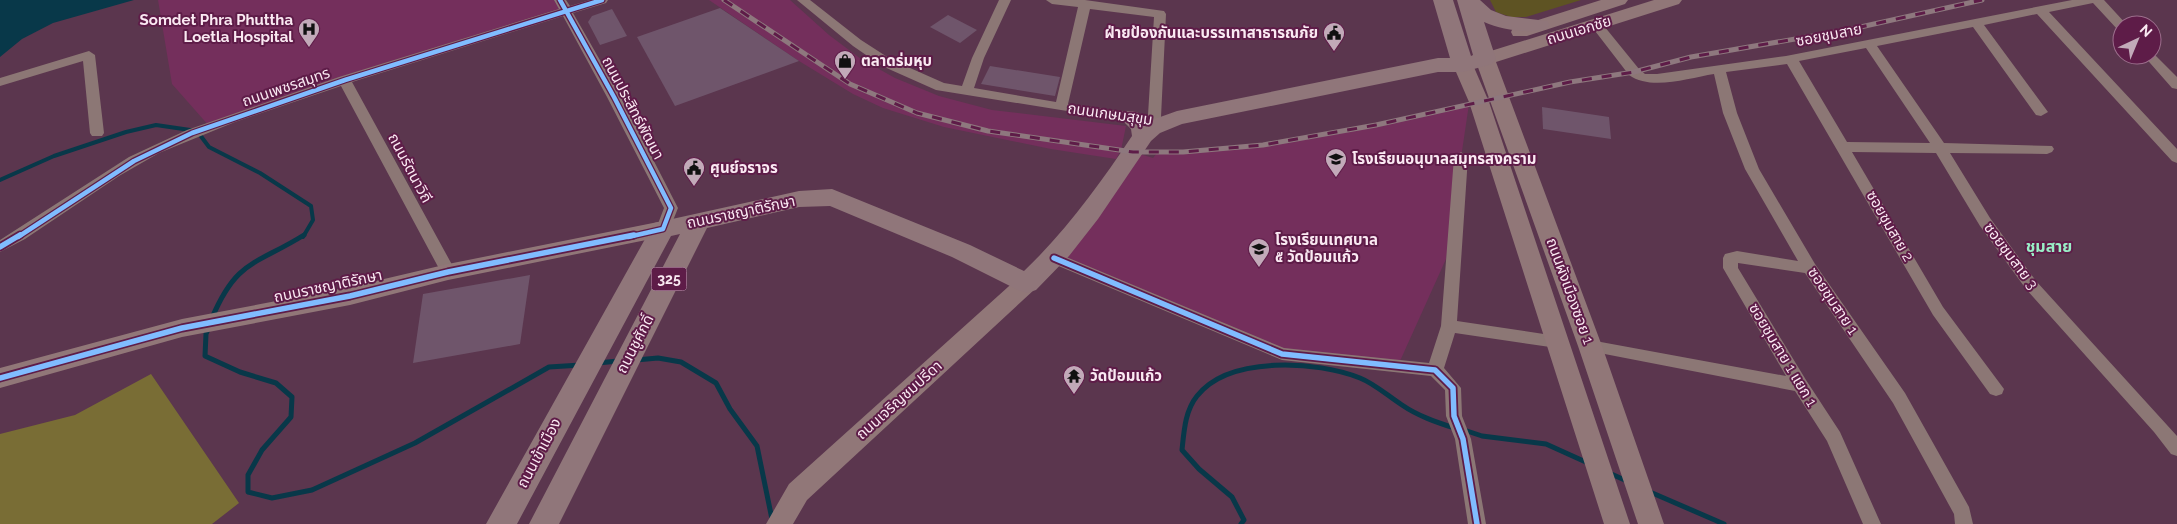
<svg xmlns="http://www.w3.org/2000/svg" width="2177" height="524" font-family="Raleway,'Noto Sans Thai',sans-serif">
<rect width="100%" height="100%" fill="#5b364e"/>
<g fill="#742f5c">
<path d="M158,0h402l7,11 -357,116 -38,-43z"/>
<path d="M709,0h81l39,35 32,24 34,19 44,18 53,14 134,16 -5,24 -5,9 -65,-10 -107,-22 -61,-19 -30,-14 -54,-33z"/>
<path d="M1469,104l-23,155 -46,102 -118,-7 -228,-96 79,-106 20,6 5,-6 105,-7 113,-20z"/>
</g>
<path fill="#5e5323" d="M1490,0h91l-55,17h-15l-15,-5z"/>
<path fill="#796d35" d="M151,374l88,129 -27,21h-212v-90l75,-19z"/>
<path fill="#083849" d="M0,0h134l-81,23 -31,16 -22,18z"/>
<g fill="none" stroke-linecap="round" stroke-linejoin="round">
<path stroke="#083849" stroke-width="4" d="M0,180l54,-24 72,-24 30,-7 41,6 12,16 51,26 51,33 2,14 -10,17"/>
<g stroke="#083849" stroke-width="5">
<path d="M212,318c25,-59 44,-53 92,-83"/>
<path d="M209,327l-3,7 -1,22 35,16 36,11 16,14 -1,20 -29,33 -14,25v17l24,6 40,-8 103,-47 134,-76 32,-2"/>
<path d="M636,360l22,-2 23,4 35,21 14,26 27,37 16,78"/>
<path d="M598,363l20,-2"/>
<path d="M1464,430l18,6 64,8 42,19"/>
<path d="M1609,473l18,8"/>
<path d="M1650,492l74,32"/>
<path d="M1241,524l3,-4 -12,-23 -33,-28 -17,-19c2,-19 3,-39 15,-54 32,-41 121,-35 163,-18 15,6 28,18 42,27 16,11 34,17 52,23"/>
</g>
</g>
<g fill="#6f556b">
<path d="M720,8l79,53 -124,45 -38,-69z"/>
<path d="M612,9l15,27 -27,9 -12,-23 4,-6z"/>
<path d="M948,15l29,15 -17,13 -30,-16z"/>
<path d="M990,66l70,11 -5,19 -74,-12z"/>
<path d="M1542,107l67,10 2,22 -68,-10z"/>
<path d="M530,275l-10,69 -107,19 10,-69z"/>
</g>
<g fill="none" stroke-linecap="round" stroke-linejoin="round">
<g fill="#8c7775" fill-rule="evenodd">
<path d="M554,0h12l4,6 20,-6h18l-2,3 -33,10 48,84 57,111 -10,25h-10l-2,-4 8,-21 -57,-111 -44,-81 -211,66 104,190 -3,4h-10l-102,-190 -106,36 -76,31 -40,23 -94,63 -25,13v-12l129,-83 58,-27 152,-53 220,-68z"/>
<path d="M797,0h13l51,40 31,20 52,23 18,3 10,-28 27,-58h12l-27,58 -10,30 82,14 22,-95 -26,-3 -6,-4h39l79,11 2,3 -5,103 10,2 2,3 -7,4 -12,-1 -218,-35 -54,-24 -29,-20zM1090,9l64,8 -6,98 -80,-11z"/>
<path d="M2072,0h32l23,25h-5v6l-4,-1 -25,-27 -44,9 128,137v14l-5,-2 -135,-147 -53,11 64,87 -7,4 -5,-1 -63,-88 -96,19 67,97 108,3 2,3 -2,3 -5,2 -97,-1 40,65 46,63 141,155v20l-6,-2 -17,-22 -128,-143 -46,-63 -44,-73 -84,-1 91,155 61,82 -2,5 -6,2 -6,-2 -57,-79 -146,-251 -61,8 11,41 22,56 56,95 90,129 64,114 4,17h-18l-1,-10 -61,-111 -88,-130 -67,-10v5l68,112 34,52 41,92h-18l-36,-83 -32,-50 -211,-41 -2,-4 2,-4 6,-2 196,36 -63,-108v-10l2,-4 12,-3 61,10 -53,-92 -22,-56 -9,-39c-25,4 -63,17 -85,1l-37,-48 -2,-3 2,-3h8l39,48 6,5h12l129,-18zM1866,48l64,95 -83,-1 -48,-81z"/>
<path d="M89,51l6,4 9,78 -2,3h-10l-2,-3 -7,-72 -83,25v-8z"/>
<path d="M2152,52l25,25v12l-5,-1 -29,-33h9z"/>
<path d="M1461,152l7,5 -11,164 100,15 6,2 2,4 -2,4 -6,2 -102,-15 -11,35 17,20 1,28 9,23 15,85h-18l-13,-85 -9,-23 -1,-26 -14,-14 -149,-16 -233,-98 -2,-4 2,-4h10l225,94 145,15 12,-37 13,-169z"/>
</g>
<g fill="#917778" fill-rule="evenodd">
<path d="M1601,0h27l-3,4 -98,32h-14l-2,-4 2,-4z"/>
<path d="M1654,0h28l-3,4 -183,58 106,284 62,178h-26l-60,-178 -103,-287 3,-4z"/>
<path d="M1463,59l7,2 3,4 16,37 141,422h-26l-135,-422 -16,-37 3,-4z"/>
<path d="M663,221l8,2 3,6 -3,6 -223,45 -98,25 -168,32 -182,51v-20l182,-49 168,-32 98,-23z"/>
<path d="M1027,274l8,3 3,6 -3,6 -228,211 -14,24h-27l23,-40 230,-207z"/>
</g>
<path fill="#90767a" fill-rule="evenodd" d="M1433,0h20l18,56 2,-1 -16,-55h23l11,10 15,6 41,5 3,4 -3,4c-20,5 -44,1 -63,-7l12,37 -4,5 -29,8h-25l-256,52 -22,9 -9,8 -53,78 -29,37 -33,34 -9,3 -9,-3 -66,-33 -122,-51 -31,1 -92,21 -148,296h-30l151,-290 -9,2 -154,288h-31l168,-301 145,-32 33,-2 138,56 54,26c42,-40 76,-87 108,-135l-1,-7 -12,-12 3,-5c11,-3 19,0 27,9l28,-10 261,-53h12z"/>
<g stroke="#8e787e" stroke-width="5">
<path id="rail" d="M724,0l126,84 67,29 71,18 145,21h50l80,-7 113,-20 194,-43 64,-10 57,-15 156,-27 135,-30"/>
</g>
<use href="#rail" stroke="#5e1c48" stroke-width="3" stroke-dasharray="10" stroke-linecap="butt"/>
<g stroke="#5e1c48" stroke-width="7">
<g id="cycleway-far1">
<path d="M560,0l54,97 57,111 -8,21 -35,8"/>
<path d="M18,237l116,-76 58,-28 153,-53 257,-80"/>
</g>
</g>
<g stroke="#5e1c48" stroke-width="9">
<g id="cycleway">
<path d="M0,247l20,-12"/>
<path d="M1054,258l228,96 153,16 18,18 1,28 9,23 14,85"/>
<path d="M0,378l182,-50 168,-32 98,-24 186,-37"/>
</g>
</g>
<use href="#cycleway-far1" stroke="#80bcff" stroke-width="4.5"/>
<use href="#cycleway" stroke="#80bcff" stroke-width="5.5"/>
</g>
<defs>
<g id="hospital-pin" transform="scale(1.125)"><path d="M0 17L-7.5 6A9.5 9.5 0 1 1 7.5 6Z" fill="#c2aab9" stroke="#5e1c48"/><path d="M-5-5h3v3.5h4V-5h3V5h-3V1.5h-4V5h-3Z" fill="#111"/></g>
<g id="civic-pin" transform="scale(1.125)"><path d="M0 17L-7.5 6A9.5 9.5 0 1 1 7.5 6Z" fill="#c2aab9" stroke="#5e1c48"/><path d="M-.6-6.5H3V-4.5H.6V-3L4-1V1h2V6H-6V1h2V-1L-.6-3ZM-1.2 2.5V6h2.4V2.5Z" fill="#111"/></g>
<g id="shop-pin" transform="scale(1.125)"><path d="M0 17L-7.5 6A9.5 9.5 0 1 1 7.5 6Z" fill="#c2aab9" stroke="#5e1c48"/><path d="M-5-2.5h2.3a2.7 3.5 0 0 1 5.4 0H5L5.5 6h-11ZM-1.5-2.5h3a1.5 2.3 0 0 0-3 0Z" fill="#111"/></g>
<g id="school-pin" transform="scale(1.125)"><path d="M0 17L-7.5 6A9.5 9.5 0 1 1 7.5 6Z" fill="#c2aab9" stroke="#5e1c48"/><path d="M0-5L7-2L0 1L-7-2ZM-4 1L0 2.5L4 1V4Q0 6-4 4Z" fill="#111"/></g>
<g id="temple-pin" transform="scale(1.125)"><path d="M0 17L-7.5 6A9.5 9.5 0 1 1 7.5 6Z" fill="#c2aab9" stroke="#5e1c48"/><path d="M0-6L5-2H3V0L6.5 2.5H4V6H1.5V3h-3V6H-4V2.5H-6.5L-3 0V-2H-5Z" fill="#111"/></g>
</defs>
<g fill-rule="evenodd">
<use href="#hospital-pin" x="309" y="29"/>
<use href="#civic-pin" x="1334" y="33"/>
<use href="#shop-pin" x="845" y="61"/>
<use href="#school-pin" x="1336" y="159"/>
<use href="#civic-pin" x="694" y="168"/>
<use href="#school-pin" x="1259" y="249"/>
<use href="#temple-pin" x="1074" y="376"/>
</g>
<g text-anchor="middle" stroke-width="4" stroke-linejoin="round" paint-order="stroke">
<rect fill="#5e1c48" stroke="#cbacbf" stroke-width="1" x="651.5" y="267.5" width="35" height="23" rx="4"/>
<g font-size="14" font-weight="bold" fill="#fae9f2">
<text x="669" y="284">325</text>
</g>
<g font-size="15" font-weight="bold" fill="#fae9f2" stroke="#5e1c48" text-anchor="start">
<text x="293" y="25" text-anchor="end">Somdet Phra Phuttha<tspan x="293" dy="17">Loetla Hospital</tspan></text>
<text x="1318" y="38" text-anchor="end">ฝ่ายป้องกันและบรรเทาสาธารณภัย</text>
<text x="861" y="66">ตลาดร่มหุบ</text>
<text x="1352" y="164">โรงเรียนอนุบาลสมุทรสงคราม</text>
<text x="710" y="173">ศูนย์จราจร</text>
<text x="1275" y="245">โรงเรียนเทศบาล<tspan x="1275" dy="17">๕ วัดป้อมแก้ว</tspan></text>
<text x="1090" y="381">วัดป้อมแก้ว</text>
</g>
<g font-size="15" fill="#fae9f2" stroke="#5e1c48">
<text transform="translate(1579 30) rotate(-17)" y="5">ถนนเอกชัย</text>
<text transform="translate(1829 35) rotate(-11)" y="5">ซอยชุมสาย</text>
<text transform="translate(286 87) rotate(-19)" y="5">ถนนเพชรสมุทร</text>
<text transform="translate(633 108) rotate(62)" y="5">ถนนประสิทธ์พัฒนา</text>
<text transform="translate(1110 114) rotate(8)" y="5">ถนนเกษมสุขุม</text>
<text transform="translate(410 168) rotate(62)" y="5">ถนนรัตนาวิถี</text>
<text transform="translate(741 212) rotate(-12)" y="5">ถนนราชญาติรักษา</text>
<text transform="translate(1890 226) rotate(60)" y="5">ซอยชุมสาย 2</text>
<text transform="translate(2011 256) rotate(53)" y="5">ซอยชุมสาย 3</text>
<text transform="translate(328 286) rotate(-12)" y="5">ถนนราชญาติรักษา</text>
<text transform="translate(1570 291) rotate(70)" y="5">ถนนผังเมืองซอย 1</text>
<text transform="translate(1833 301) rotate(56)" y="5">ซอยชุมสาย 1</text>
<text transform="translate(635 344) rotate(-63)" y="5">ถนนชูศักดิ์</text>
<text transform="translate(1783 355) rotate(59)" y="5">ซอยชุมสาย 1 แยก 1</text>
<text transform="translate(899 400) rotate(-42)" y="5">ถนนเจริญชมปรีดา</text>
<text transform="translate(539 453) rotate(-62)" y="5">ถนนเข้าเมือง</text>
</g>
<g font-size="16" font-weight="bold" fill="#99eec6" stroke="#5e1c48">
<text x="2049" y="252">ชุมสาย</text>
</g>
</g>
<g transform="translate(2137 40) rotate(44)"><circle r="24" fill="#5e1c48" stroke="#9c6e8c"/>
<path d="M0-4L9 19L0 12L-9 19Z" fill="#c2aab9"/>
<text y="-8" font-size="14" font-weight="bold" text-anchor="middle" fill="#fae9f2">N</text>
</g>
</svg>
